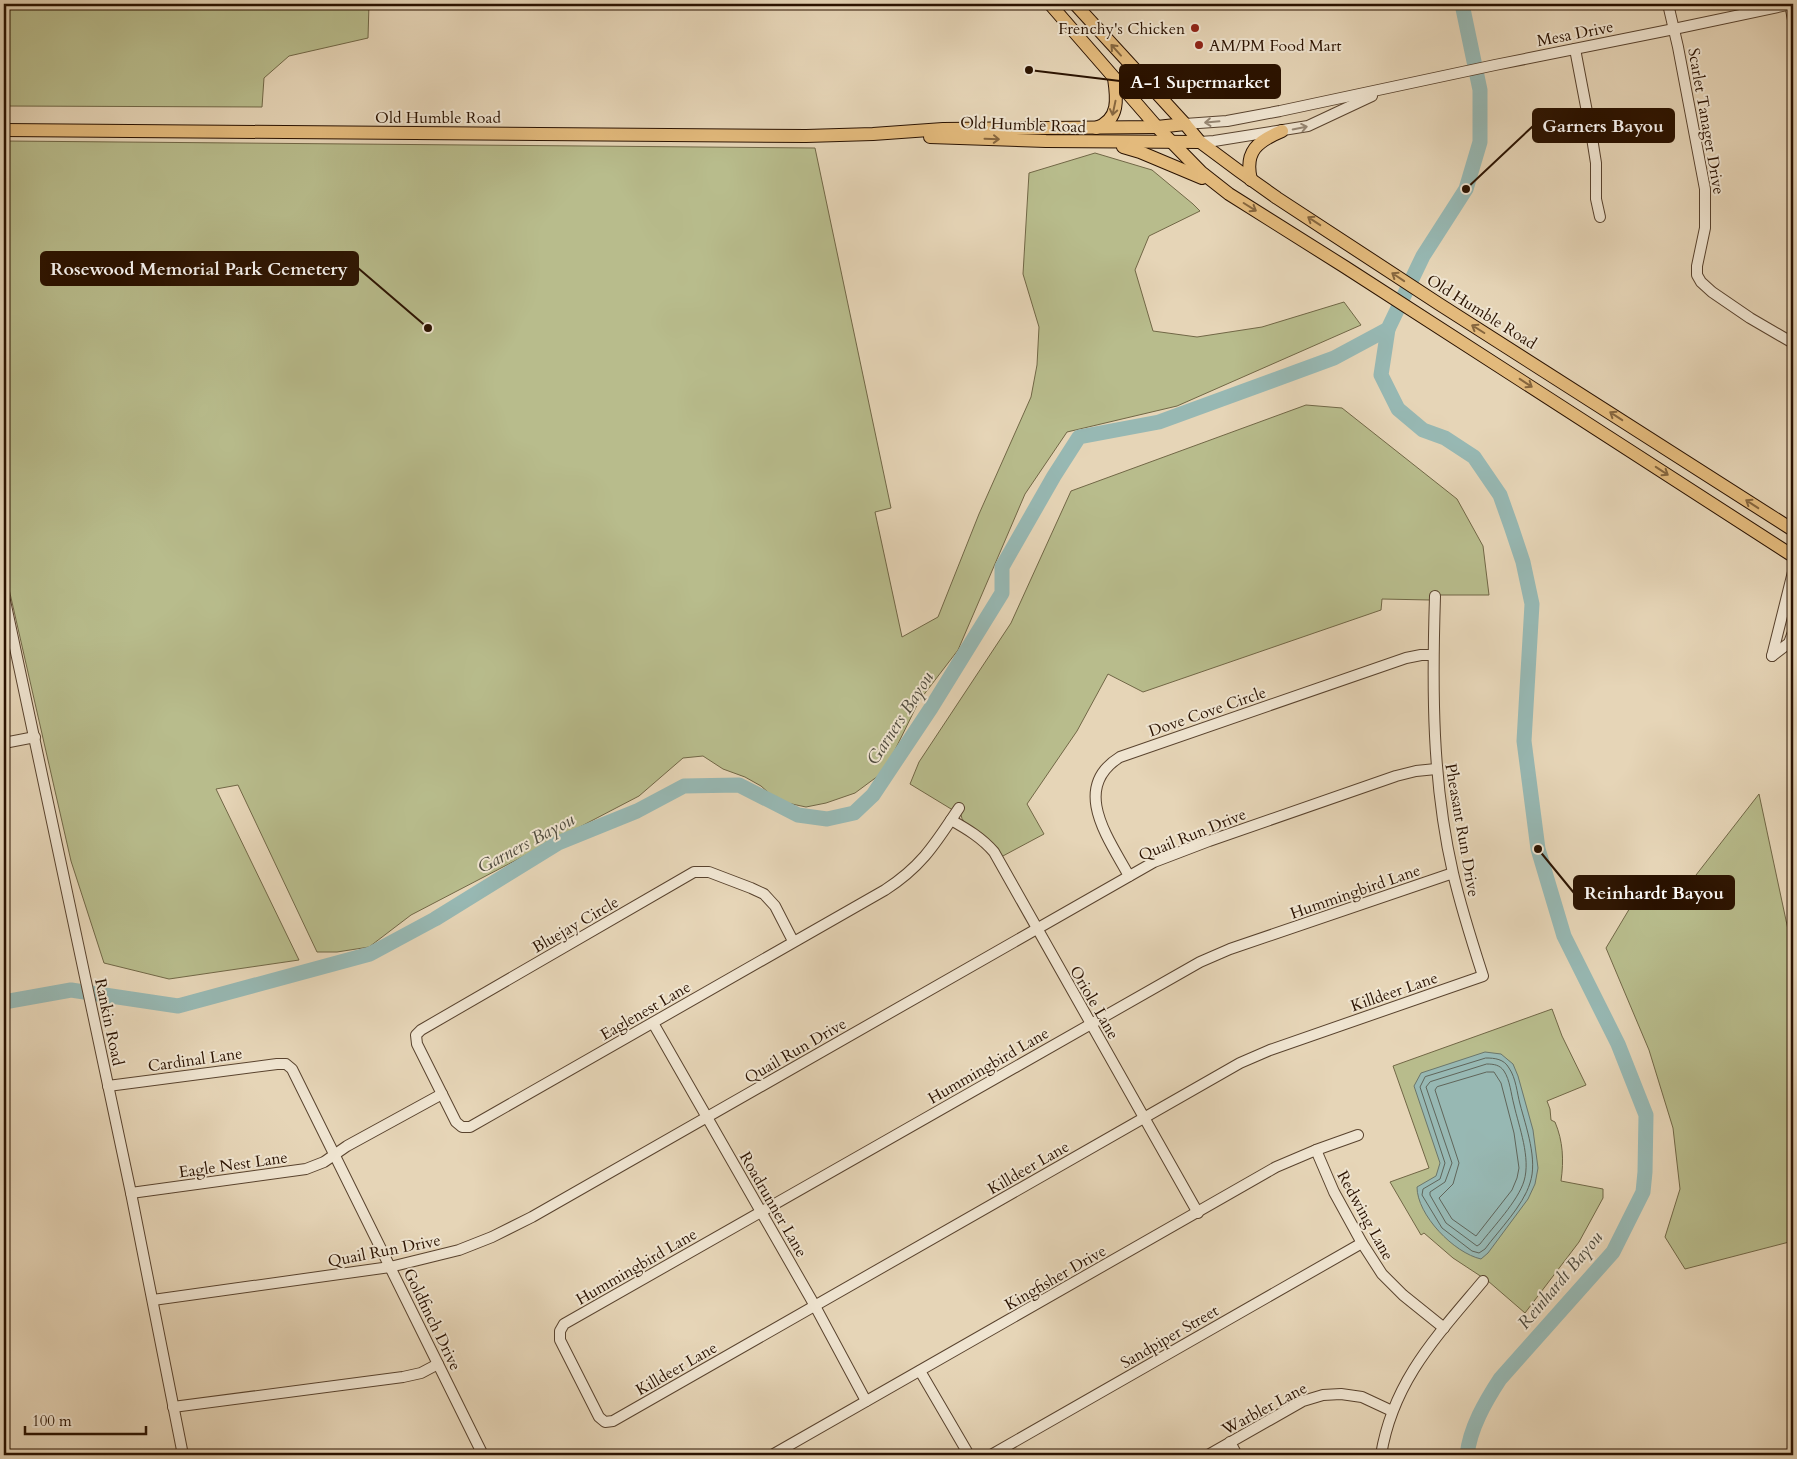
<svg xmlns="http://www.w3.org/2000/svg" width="1797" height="1459" font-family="Cardo,serif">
<rect width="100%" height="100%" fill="#e6d5b7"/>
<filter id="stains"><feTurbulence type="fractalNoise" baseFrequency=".004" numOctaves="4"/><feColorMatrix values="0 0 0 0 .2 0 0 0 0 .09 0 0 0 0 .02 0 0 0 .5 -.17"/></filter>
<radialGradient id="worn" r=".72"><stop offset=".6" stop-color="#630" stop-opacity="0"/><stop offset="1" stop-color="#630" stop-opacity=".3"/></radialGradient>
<g fill="#b8bc8c" stroke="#716746">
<path d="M4,4h365l-1,34 -79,18 -25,22 -2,29 -258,-1z"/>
<path d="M4,141l811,7 76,360 -16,4 27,125 36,-20 41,-103 52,-117 6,-32 2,-38 -16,-53 6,-101 66,-20 57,17 41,34 7,7 -51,25 -14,34 18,61 44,6 65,-10 82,-25 17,23 -184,81 -110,26 -42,62 -67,156 -39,51 -27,55 -14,20 -23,17 -29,10 -20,4 -28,-6 -17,-15 -16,-9 -22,-8 -20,-13 -20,2 -44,38 -228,119 -42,32 -32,5h-20l-79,-167 -22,4 83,171 -130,19 -65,-16 -33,-102 -67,-294z"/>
<path d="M1306,405l36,3 115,91 26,47 6,49h-58l-1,5 -48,-1 -1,11 -238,82 -35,-18 -31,57 -50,73 17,30 -43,23c-5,-8 -10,-15 -17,-22 -7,-6 -22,-10 -23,-20l-51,-31 9,-22 92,-139 60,-132z"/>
<path d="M1759,794l34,159v288l-108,28 -20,-32 15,-48 -7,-61 -24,-78 -43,-102 40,-67 43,3z"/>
<path d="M1552,1009l10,27 24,49 -39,16 3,8 1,11 4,2c8,19 9,38 6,59l42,8v9l-24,44 -54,71 -37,-32 -35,-23 -29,-25 -3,2 -31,-53 39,-14 -36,-102z"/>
</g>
<path fill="#97b8b3" stroke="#6b766b" d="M1485,1052l16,2 12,10 5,12 15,54 5,38 -3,16 -7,15 -40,54 -7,6c-27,-6 -64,-44 -64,-72l19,-11 4,-13 -26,-77 7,-13z"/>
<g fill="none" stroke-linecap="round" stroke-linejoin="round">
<g stroke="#60655a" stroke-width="1">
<path d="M1486,1058c9,0 18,1 23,10 7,10 8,25 11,36 6,23 18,56 10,79 -7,23 -31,47 -45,66l-6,4 -7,-2 -30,-23 -20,-33 1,-6 17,-10 5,-16 -25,-76 5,-10z"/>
<path d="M1487,1064c7,0 13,1 17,7 6,9 7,23 10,34 5,22 17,53 10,76 -6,20 -31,46 -44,63l-3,2 -31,-23 -16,-28v-3l15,-10 7,-19 -26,-76 4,-5z"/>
<path d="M1487,1072h7l7,11 13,50 5,35 -2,10 -5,12 -36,46 -24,-17 -13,-21 14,-14 6,-21 -24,-73 2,-3z"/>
</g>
<g stroke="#97b8b3" stroke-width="15">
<path d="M1388,329l-7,46 17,34 25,21 22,8 29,19 26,38 11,31 12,36 9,42 -8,137 14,108 26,87 54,108 28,71 -1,57 -2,20 -30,60 -113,127c-15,23 -30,49 -33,76"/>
<path d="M4,1002l67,-12 107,16 192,-52 65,-35 123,-76 79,-32 47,-25 55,-1 59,30 29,4 27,-6 19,-18 58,-87 71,-115v-26l52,-91 25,-39 80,-15 175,-64 54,-29 35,-73 43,-67 14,-47v-52l-18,-86"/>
</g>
<g stroke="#59432e" stroke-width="12">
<g id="minor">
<path d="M1668,4l10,43 27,142v39l-8,38v9l4,7 11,10 38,26 43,25"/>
<path d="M1790,4l3,16"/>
<path d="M1575,49l17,89 4,25v36l4,18"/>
<path d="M1185,124l42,-3 53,-10 215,-46 179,-36 118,-25"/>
<path d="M1200,142l14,-1 94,-15 64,-30"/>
<path d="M4,596l127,597 52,262"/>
<path d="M1435,596c-3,94 -3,186 18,277 8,35 19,69 30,103l-213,74 -30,13 -627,358 -8,1 -6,-5 -39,-77v-9l4,-7 636,-362 30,-13 223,-76"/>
<path d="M1772,656l21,-84"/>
<path d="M1772,656l17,-13 4,-11"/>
<path d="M4,743l31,-6"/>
<path d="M951,820c16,9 31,18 43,32l204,361"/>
<path d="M1129,876c-20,-37 -59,-88 -9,-119l286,-99 15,-3h12"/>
<path d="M793,941l-18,-35 -11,-12 -13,-6 -42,-16h-15l-273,158 -5,5 1,9 39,78 6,5h8l415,-237c37,-24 50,-46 74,-82"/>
<path d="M653,1023l162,283 51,95"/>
<path d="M108,1086l169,-22h9l6,5 191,386"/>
<path d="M1316,1150l18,42 28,51 20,31 21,21 41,33"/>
<path d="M131,1193l175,-24 18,-7 23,-16 95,-52"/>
<path d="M153,1300l237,-33 69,-17 33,-13 40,-20 622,-355 55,-21 187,-65 20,-5 20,-2"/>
<path d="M920,1371l49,84"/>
<path d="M173,1407l230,-30 18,-4 17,-9"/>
<path d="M1230,1442l7,13"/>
<path d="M772,1455l504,-288 40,-17 42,-15"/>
<path d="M991,1455l371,-212"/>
<path d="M1208,1455l95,-54 20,-6 18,-1 21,3 30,14"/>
<path d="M1381,1455c12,-74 56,-119 102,-174"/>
</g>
</g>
<g stroke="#2a1200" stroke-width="14">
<g id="major">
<path d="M1050,4l107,123 44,45 28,22 116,73 448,289"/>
<path d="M1075,4l110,120 15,18 39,29 38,27 162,106 354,226"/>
<path d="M1096,128c24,-8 21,-30 18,-50"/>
<path d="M4,130l802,6 67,-2 70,-5 214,-2 28,-3"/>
<path d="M930,137l116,4 154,1"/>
<path d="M1123,147l17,5 62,26"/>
<path d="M1251,180c-7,-29 7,-39 31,-49"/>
</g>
</g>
<use href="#minor" stroke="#efe4d0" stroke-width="10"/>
<use href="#major" stroke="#e3ba7c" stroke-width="12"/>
</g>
<defs><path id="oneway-shaft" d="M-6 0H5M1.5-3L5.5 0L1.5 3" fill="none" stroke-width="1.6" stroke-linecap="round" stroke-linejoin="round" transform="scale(1.25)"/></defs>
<g stroke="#86663e">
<use href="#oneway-shaft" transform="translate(1116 50) rotate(-132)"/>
<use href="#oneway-shaft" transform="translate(1114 108) rotate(102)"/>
<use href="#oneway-shaft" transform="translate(992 139) rotate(2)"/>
<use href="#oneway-shaft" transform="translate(1250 207) rotate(32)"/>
<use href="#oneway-shaft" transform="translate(1314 221) rotate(-147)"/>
<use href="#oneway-shaft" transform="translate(1398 277) rotate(-146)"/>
<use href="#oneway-shaft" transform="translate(1478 329) rotate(-148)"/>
<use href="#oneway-shaft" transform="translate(1526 383) rotate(33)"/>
<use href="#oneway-shaft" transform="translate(1616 416) rotate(-147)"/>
<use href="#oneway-shaft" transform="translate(1662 471) rotate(33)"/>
<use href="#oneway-shaft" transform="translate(1752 504) rotate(-147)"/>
</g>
<g stroke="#968672">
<use href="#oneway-shaft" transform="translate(1212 122) rotate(175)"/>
<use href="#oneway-shaft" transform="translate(1300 128) rotate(-11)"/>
</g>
<g fill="#8f2418" stroke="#efe4d0" stroke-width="2">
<circle cx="1195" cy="28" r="5"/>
<circle cx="1199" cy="45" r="5"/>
</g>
<g text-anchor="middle" stroke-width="4" stroke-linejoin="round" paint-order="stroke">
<g font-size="16" fill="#2a1200" stroke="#efe4d0" text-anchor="end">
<text x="1185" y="34">Frenchy's Chicken</text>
<text x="1209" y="51" text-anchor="start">AM/PM Food Mart</text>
</g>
<g font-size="16" fill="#2a1200" stroke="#efe4d0">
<text transform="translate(1575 33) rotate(-11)" y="6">Mesa Drive</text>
<text x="438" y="123">Old Humble Road</text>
<text transform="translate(1707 121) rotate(80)" y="6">Scarlet Tanager Drive</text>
<text transform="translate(1023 124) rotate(2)" y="6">Old Humble Road</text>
<text transform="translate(1482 311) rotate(32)" y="6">Old Humble Road</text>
<text transform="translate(1207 711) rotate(-19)" y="6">Dove Cove Circle</text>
<text transform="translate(1463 830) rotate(80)" y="6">Pheasant Run Drive</text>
<text transform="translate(1192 834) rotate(-22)" y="6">Quail Run Drive</text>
<text transform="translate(1355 891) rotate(-19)" y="6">Hummingbird Lane</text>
<text transform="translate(575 924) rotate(-30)" y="6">Bluejay Circle</text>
<text transform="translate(1394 991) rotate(-19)" y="6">Killdeer Lane</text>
<text transform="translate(1095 1002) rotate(60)" y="6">Oriole Lane</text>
<text transform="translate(645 1010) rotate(-30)" y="6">Eaglenest Lane</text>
<text transform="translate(110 1022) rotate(78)" y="6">Rankin Road</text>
<text transform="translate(795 1050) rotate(-30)" y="6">Quail Run Drive</text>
<text transform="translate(195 1059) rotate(-8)" y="6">Cardinal Lane</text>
<text transform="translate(988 1065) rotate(-30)" y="6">Hummingbird Lane</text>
<text transform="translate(233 1164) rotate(-8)" y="6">Eagle Nest Lane</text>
<text transform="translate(1028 1167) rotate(-30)" y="6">Killdeer Lane</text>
<text transform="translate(774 1204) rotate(60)" y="6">Roadrunner Lane</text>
<text transform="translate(1366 1215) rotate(61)" y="6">Redwing Lane</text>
<text transform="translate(384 1250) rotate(-11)" y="6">Quail Run Drive</text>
<text transform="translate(636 1266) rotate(-30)" y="6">Hummingbird Lane</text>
<text transform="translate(1055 1277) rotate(-30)" y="6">Kingfisher Drive</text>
<text transform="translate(433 1319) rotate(64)" y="6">Goldfinch Drive</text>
<text transform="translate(1169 1336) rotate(-30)" y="6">Sandpiper Street</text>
<text transform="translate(676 1368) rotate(-30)" y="6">Killdeer Lane</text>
<text transform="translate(1264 1408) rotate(-28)" y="6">Warbler Lane</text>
</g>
<g font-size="18" font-style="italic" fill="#504c3f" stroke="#efe4d0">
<text transform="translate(900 718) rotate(-57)" y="6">Garners Bayou</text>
<text transform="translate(526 843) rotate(-28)" y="6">Garners Bayou</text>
<text transform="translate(1560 1280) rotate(-50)" y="6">Reinhardt Bayou</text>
</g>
</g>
<path fill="none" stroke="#2a1200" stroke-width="2" d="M1029 70L1120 81M1466 189L1533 126M428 328L358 268M1538 849L1574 893"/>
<g fill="#2a1200" stroke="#efe4d0" stroke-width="2">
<circle cx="1029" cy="70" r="5"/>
<circle cx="1466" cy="189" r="5"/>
<circle cx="428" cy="328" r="5"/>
<circle cx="1538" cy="849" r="5"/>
</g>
<g fill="#2a1200" stroke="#2a1200" stroke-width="2">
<rect x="1120" y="65" width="160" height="33" rx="5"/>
<rect x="1533" y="109" width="141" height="33" rx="5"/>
<rect x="41" y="252" width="317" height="33" rx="5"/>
<rect x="1574" y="876" width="160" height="33" rx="5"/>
</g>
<g font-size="18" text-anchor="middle" font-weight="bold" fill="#fff">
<text x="1200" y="88">A-1 Supermarket</text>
<text x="1603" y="132">Garners Bayou</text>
<text x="199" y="275">Rosewood Memorial Park Cemetery</text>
<text x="1654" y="899">Reinhardt Bayou</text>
</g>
<rect width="1797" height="1459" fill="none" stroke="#e6d5b7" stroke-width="20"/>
<rect x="5" y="5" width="1787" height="1449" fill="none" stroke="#2a1200" stroke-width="2.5"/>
<rect x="10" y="10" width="1777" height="1439" fill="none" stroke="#2a1200"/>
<path d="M25 1426v8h121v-8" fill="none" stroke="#2a1200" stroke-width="2.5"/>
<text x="32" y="1426" font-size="15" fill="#2a1200" stroke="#efe4d0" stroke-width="4" paint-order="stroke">100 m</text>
<rect width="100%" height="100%" filter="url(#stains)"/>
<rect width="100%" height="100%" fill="url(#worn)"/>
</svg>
